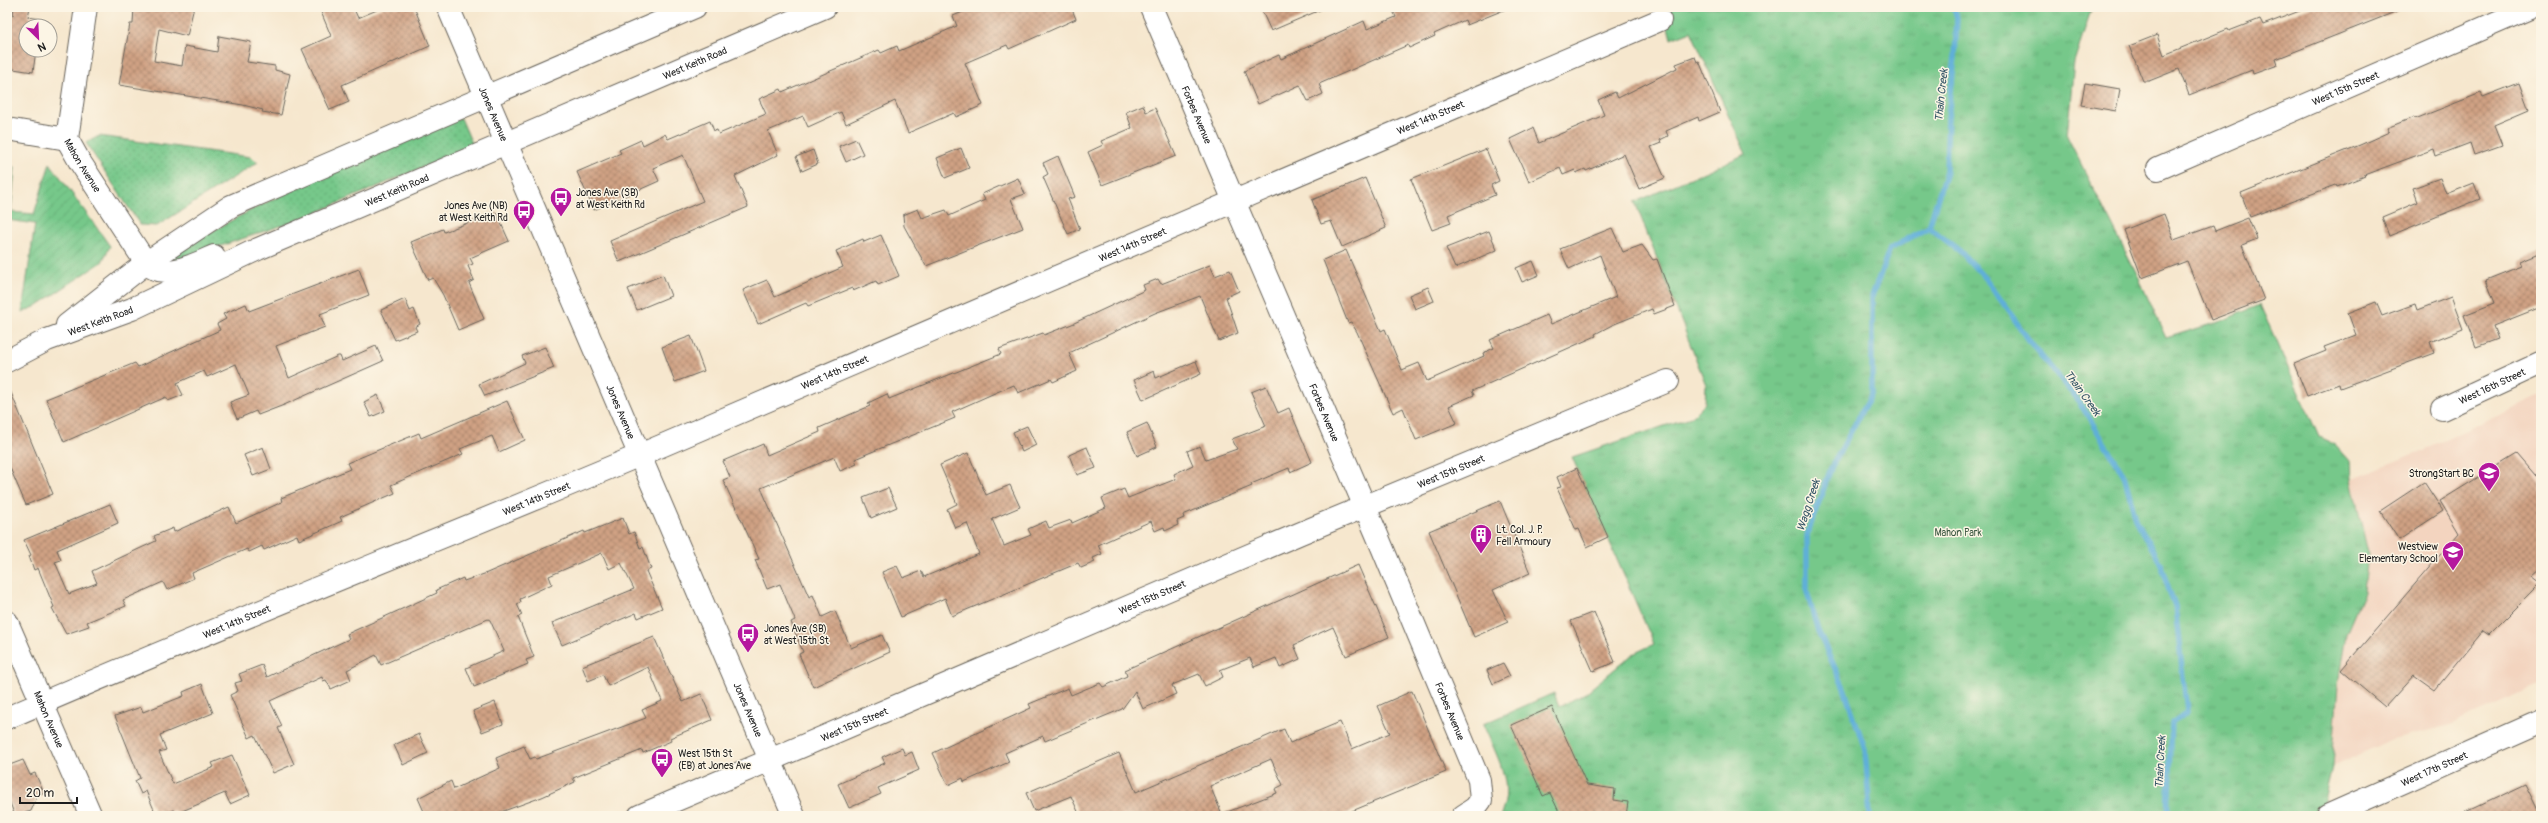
<svg xmlns="http://www.w3.org/2000/svg" width="2548" height="823" font-family="Pangolin,sans-serif">
<defs>
<pattern id="grass-dots" width="8" height="8" patternUnits="userSpaceOnUse"><rect width="8" height="8" fill="#76c88a"/><path d="M2 2h.1M6 6h.1" fill="none" stroke="#66ab76" stroke-width="1.8" stroke-linecap="round"/></pattern>
<pattern id="park-tufts" width="24" height="20" patternUnits="userSpaceOnUse"><rect width="24" height="20" fill="#76c88a"/><path d="M3 7l-1-3M5 7V3M7 7l1-3M15 17l-1-3M17 17v-4M19 17l1-3" fill="none" stroke="#66ab76"/></pattern>
<pattern id="garden-furrows" width="10" height="10" patternUnits="userSpaceOnUse"><rect width="10" height="10" fill="#76c88a"/><path d="M-1 1l2-2M0 10L10 0M9 11l2-2" fill="none" stroke="#66ab76"/></pattern>
<pattern id="building-cross-hatch" width="8" height="8" patternUnits="userSpaceOnUse"><rect width="8" height="8" fill="#d0a284"/><path d="M0 0l8 8M0 8l8-8" fill="none" stroke="#a8836b"/></pattern>
</defs>
<rect width="100%" height="100%" fill="#fcf5e5"/>
<filter id="ink" filterUnits="userSpaceOnUse"><feTurbulence type="fractalNoise" baseFrequency=".025" numOctaves="2"/><feDisplacementMap in="SourceGraphic" scale="8" xChannelSelector="R" yChannelSelector="G"/><feConvolveMatrix kernelMatrix="1 2 1 2 8 2 1 2 1" color-interpolation-filters="sRGB"/></filter>
<filter id="wash" filterUnits="userSpaceOnUse"><feTurbulence type="fractalNoise" baseFrequency=".012" numOctaves="4" result="noise"/><feDisplacementMap in="SourceGraphic" scale="16" xChannelSelector="R" yChannelSelector="G"/><feGaussianBlur stdDeviation="0.9" result="paint"/><feColorMatrix in="noise" values="0 0 0 0 0 0 0 0 0 0 0 0 0 0 0 0 0 1.4 0 .05"/><feComposite in="paint" operator="in"/></filter>
<g filter="url(#wash)">
<rect width="100%" height="100%" fill="#f6e7ce"/>
<g fill="#f3d4bf">
<path d="M7,240l5,12 -5,30z"/>
<path d="M2541,396v289l-94,41 -55,13 -60,28 6,-82 8,-51 22,-81 -17,-74 70,-28z"/>
</g>
<g fill="url(#grass-dots)" stroke="#497253">
<path d="M461,118l12,28 -172,73 -128,43 -2,-5c89,-60 192,-97 290,-139z"/>
<path d="M99,136l152,21 7,5 -101,64 -17,-1 -54,-82z"/>
</g>
<path fill="url(#park-tufts)" stroke="#497253" d="M1663,7h429l-18,55 -7,74 74,147 25,55 52,-16 42,-17 59,132 17,8 14,16 1,18 17,74 -4,39 -18,42 -8,51 -6,82 -12,49h-820c16,-31 -5,-63 -17,-92l71,-31 5,13 24,-11 50,-41 21,-10 -82,-187 119,-40 14,-14 1,-18 -71,-183 111,-48 -55,-123 -20,8z"/>
<path fill="url(#garden-furrows)" stroke="#497253" d="M50,163l60,83 -8,16 -67,45 -13,5 13,-88 -28,-4v-55l8,2 -4,45 23,2z"/>
<g fill="none" stroke-linecap="round" stroke-linejoin="round">
<g stroke="#5eafd9" stroke-width="5.5">
<path d="M1929,227l32,25 28,31 44,63 47,57 44,72 12,44 24,45 15,43 12,105 -15,11 -4,93"/>
<path d="M1929,227l17,-56 2,-54 7,-60 2,-39 -3,-11"/>
<path d="M1870,816l-5,-67 -21,-61 -26,-57 -11,-39v-57l24,-67 41,-75v-97l18,-47 39,-22"/>
</g>
</g>
<g id="blocks">
<g fill="url(#building-cross-hatch)" fill-rule="evenodd">
<path d="M14,7h16l-2,10 13,2 -1,7h-14v24h10l-3,22 -26,-4v-39l3,-16 3,2z"/>
<path d="M134,7h60l-7,29 -28,-7 -5,32 28,5 3,-20 32,6 2,-16 32,6 -4,20 28,4v4l15,4 -9,41 -19,-3 1,-2 -20,-5 -124,-20 11,-61h3z"/>
<path d="M319,7h34l5,11 26,-11h30l16,39 -88,39 7,17 -19,8 -28,-61 29,-13z"/>
<path d="M975,7h96l5,12 -67,30 -2,-4 -42,18 18,42 -27,12 -2,-4 -46,20 -13,-32 -49,23 -5,-12 -33,15 -5,-11 -35,15 10,24 -43,21 13,31 -129,55 -9,-21 93,-40 -20,-46 -30,13 6,13 -65,29 -17,-38 44,-19 -2,-3 22,-10 2,5 22,-11 3,5 42,-18 4,10 3,-1 2,4 47,-20 -7,-15 22,-10 1,3 97,-42 2,3 16,-7 2,5 58,-25 -4,-10z"/>
<path d="M1260,7h67l-56,24z"/>
<path d="M1391,7h120l-44,18 -2,-5 -31,14 1,2 -26,12 -1,-3 -89,39 4,10 -15,7 -8,-16 -42,19 -14,-33 35,-16 2,4 83,-38 3,8 29,-12z"/>
<path d="M2310,7l95,1 -129,51 2,6 -25,9 -1,-4 -63,25 -10,-26 -30,12h-6l-14,-35 28,-11 7,20 64,-26 1,2 31,-12 3,6z"/>
<path d="M1695,57l2,5 2,-1 21,51 -21,9 -1,-4 -32,14 2,5 -8,4 1,3 -10,4 14,31 -26,11 -15,-35 -38,17 -1,-2 -9,4 -1,-3 -12,5 -3,-7 -31,14 -19,-43 23,-11 6,15 65,-28 -6,-15 17,-8 3,6 59,-30 -1,-4z"/>
<path d="M2085,83l35,6 -4,22 -35,-6z"/>
<path d="M2519,83l10,27 -35,15 8,20 -28,10 -4,-12 -34,13 -2,-7 -70,26 1,1 -28,11 -1,-2 -86,32 -9,-24 119,-48 29,-13 -2,-4 27,-11 1,2 66,-26 2,4z"/>
<path d="M1143,105l3,7 9,-4 21,48 -74,29 -14,-33 15,-7 -2,-4 31,-13 -6,-16z"/>
<path d="M856,139l7,15 -17,8 -7,-16z"/>
<path d="M961,148l8,20 -24,10 -8,-20z"/>
<path d="M1486,149l13,32 -8,4 4,10 -47,20 3,8 -19,7 -21,-51z"/>
<path d="M813,150l5,14 -16,7 -6,-14z"/>
<path d="M1058,156l17,41 -7,2 12,30 -12,5 -25,-57 5,-3 -5,-11z"/>
<path d="M1018,178l7,16 -14,5 12,29 -97,38 -22,-40 -1,-11 15,-6 4,9 24,-8 3,6 36,-16 -3,-6z"/>
<path d="M1365,178l21,50 -44,19 -11,-26 -10,3 -9,-24z"/>
<path d="M2440,178l6,16 28,-11 6,16 -91,37 -7,-19 36,-15 -5,-14z"/>
<path d="M496,212l13,29 -39,17 3,6 -5,2 6,14 -5,3 15,36 -26,11 -15,-35 -10,-17 -5,2 -17,-38 32,-13 1,3z"/>
<path d="M2164,214l10,26 39,-14 2,5 33,-13 9,21 -15,6 22,55 -53,20 -24,-59 -45,17 -18,-48z"/>
<path d="M1612,228l11,24 19,-7 11,15 4,-1 18,47 -21,8 -2,-5 -40,16 -17,9 1,2 -124,55 2,4 -25,11 8,17 -41,17 -13,-32 -10,5 -36,-81 -6,-10 -3,1 -25,-63 23,-10 35,81 4,-2 17,41 17,-7 8,18 57,-25 -1,-3 11,-5 -4,-8 57,-25 4,9 65,-27 -16,-42 -31,14 -9,-20z"/>
<path d="M1489,231l8,19 -42,18 -9,-20z"/>
<path d="M881,235l18,41 -21,9 -2,-4 -23,10 -1,-3 -44,18 -2,-3 -48,21 -15,-34 24,-10 8,17 68,-30 -7,-16 27,-12 1,3z"/>
<path d="M2541,252v55l-48,19 5,13 -22,8 -12,-32 31,-12 -9,-23 35,-14 -2,-5z"/>
<path d="M1533,261l6,14 -17,7 -6,-14z"/>
<path d="M1210,265l5,11 15,-6 9,21 -13,6 12,36 -19,8 -19,-45 -45,17 -86,40 8,18 -24,11 -2,-3 -33,14 -4,-8 -17,7 -45,20 3,6 -86,35 -14,6 2,5 -17,7 -6,-14 -73,31 48,109 4,-2 9,22 13,-6 16,37 31,-13 8,17 -77,35 -14,-33 4,-2 -12,-30 4,-2 -15,-36 -13,5 -12,-29 4,-1 -36,-79 7,-3 -7,-16 40,-17 4,11 53,-23 -1,-4 51,-22 -2,-3 19,-9 2,5 112,-45 -2,-5 44,-16 1,2 28,-11 73,-34 -2,-5 15,-6 3,5z"/>
<path d="M359,269l10,26 -49,19 5,13 -49,19 13,32 49,-22h2l2,5 34,-15 7,15 -99,44 -26,10 -2,-4 -19,8 -7,-17 19,-7 -13,-31 -29,13 -3,-6 -27,12 6,12 -15,6 -2,-4 -102,45 -18,-43 89,-36 3,4 82,-37 -3,-6 9,-5 -3,-5 23,-10 3,7z"/>
<path d="M663,275l8,21 -34,14 -9,-21z"/>
<path d="M1428,287l6,14 -19,8 -6,-14z"/>
<path d="M2451,297l12,32 -33,13 4,11 -94,35 -1,-4 -32,12 -13,-32 32,-13 -2,-4 32,-12 -8,-22 28,-11 6,14 33,-12 2,6z"/>
<path d="M405,299l5,12 4,-2 6,15 -5,3 2,4 -22,9 -14,-30z"/>
<path d="M691,336l13,35 -29,11 -13,-35z"/>
<path d="M545,347l9,21 -69,28 -6,-12 46,-21 -3,-7z"/>
<path d="M1196,361l5,13 -58,26 -9,-20 20,-9 2,7z"/>
<path d="M7,383l46,111 -27,11 -19,-44z"/>
<path d="M1266,386l12,27 11,-5 23,54 -22,10 -1,-4 -38,16 1,2 -69,29 1,3 -7,3 1,4 -13,6 -1,-4 -9,4 -4,-10 -53,24 4,9 -9,4 2,4 -14,6 -3,-5 -126,53 -7,-18 -44,19 -19,-45 15,-6 6,12 18,-7 3,6 55,-23 -12,-31 -12,5 -8,-19 10,-5 -17,-39 28,-12 18,42 24,-10 10,22 -28,12 12,27 27,-11 -3,-6 18,-8 3,7 22,-8 1,3 34,-15 -4,-10 22,-9 4,9 48,-19 -2,-5 19,-9 -6,-14 13,-5 6,14 31,-11 -5,-10 34,-13 -15,-34z"/>
<path d="M378,395l7,16 -14,6 -7,-15z"/>
<path d="M507,401l18,39 -26,12 -7,-16 -32,13 3,5 -72,31 4,8 -55,24 2,4 -43,19 -2,-5 -33,15 -2,-4 -13,6 -2,-3 -55,24 2,5 -27,12 -4,-8 -40,18 3,6 -39,16 2,4 -23,8 -14,-26 2,-1 -16,-39 -4,2 -5,-14 2,-1 -7,-15 86,-36 8,19 -61,27 4,10 -6,2 14,32 28,-11 -5,-12 64,-30 -2,-5 19,-8 1,4 55,-25 7,16 46,-21 -1,-4 69,-29 -3,-6 72,-30 2,5z"/>
<path d="M1147,423l10,24 -20,9 -10,-24z"/>
<path d="M1027,426l9,19 -14,7 -9,-20z"/>
<path d="M263,447l8,22 -18,7 -9,-21z"/>
<path d="M1087,447l9,21 -19,7 -8,-20z"/>
<path d="M2516,454l25,29v85l-9,8 9,7 -52,52 -6,-4 -48,59 -21,-15 -29,32 -44,-37 118,-137 -19,-32z"/>
<path d="M1577,468l31,69 -21,10 -8,-18 -3,1 -19,-42 4,-1 -4,-10z"/>
<path d="M2424,482l19,29 -44,29 -19,-29z"/>
<path d="M888,488l9,19 -26,11 -8,-20z"/>
<path d="M1500,501l30,72 -37,17 15,32 -34,15 -45,-106z"/>
<path d="M623,518l6,16 5,-2 6,16 3,-1 8,22 -5,2 16,37 -24,10 -2,-5 -74,32 -10,-22 82,-34 -13,-26 -12,6 -7,-16 -53,23 3,8 -32,15 1,3 -4,2 5,11 -4,2 16,40 -8,3 2,4 -54,23 -8,-19 38,-17 -14,-31 -2,-1 -107,46 -5,-10 -29,15 4,10 -20,9 -5,-9 -3,1 -1,-4 -52,24 12,25 -4,2 16,36 -21,9 -18,-38 -6,3 -19,-43 8,-4 -3,-8 7,-2 -3,-7 23,-9 5,12 82,-38 -2,-5 90,-41 -1,-3 27,-12 1,3 23,-8 97,-42 1,2z"/>
<path d="M1358,565l31,72 -43,19 -13,-29 -39,18 6,14 -20,9 -4,-10 -22,9 -4,-9 -30,12 3,7 -18,9 -6,-12 -27,11 4,9 -33,15 -8,-18 -13,18 -77,32 -2,-5 -38,17 4,9 -45,20 -1,-4 -15,7 -15,-32 98,-45 -2,-4 39,-16 3,7 29,-12 3,4 24,-11 -2,-6z"/>
<path d="M1594,612l21,50 -22,9 -22,-50z"/>
<path d="M654,637l29,65 18,-8 11,26 -42,18 1,3 -28,12 -1,-3 -69,28 2,4 -33,15 -52,19h-64l-8,-18 33,-17 3,8 46,-21 -4,-10 28,-12 6,13 5,-2 1,2 110,-41 -4,-8 20,-9 -14,-34 -40,19 -5,-11 -15,6 -6,-15z"/>
<path d="M1503,663l7,13 -17,8 -6,-14z"/>
<path d="M202,684l11,29 -53,22 6,15 -7,2 14,32 41,-17 -2,-4 20,-8 18,40 -20,9 -5,-11 -50,21 -1,-4 -11,5 -3,-5 -5,2 -9,-21 -5,3 -6,-13 5,-3 -25,-62 26,-9 2,5 41,-16 -1,-4z"/>
<path d="M1412,691l34,81 -106,44h-260l-9,-20 -37,15 -8,-18 93,-40 17,39 148,-63 6,14 50,-21 12,27 38,-16 -12,-27zM1271,759l12,26 -8,4 2,4 -55,21 -12,-28z"/>
<path d="M495,702l8,22 -21,8 -9,-21z"/>
<path d="M1552,707l35,78 28,4 -1,11 14,2 -2,14h-65l-11,-23 -7,3 -32,-71z"/>
<path d="M419,734l9,19 -25,12 -9,-20z"/>
<path d="M902,748l3,7 7,-3 7,18 -41,18 3,6 -32,14 -11,-24 47,-21 -3,-6z"/>
<path d="M23,760l7,15 5,-2 9,20 -7,4 -6,14 -16,5 -8,-21v-29z"/>
<path d="M2525,784l16,32h-84z"/>
</g>
</g>
</g>
<g filter="url(#ink)">
<use href="#blocks" fill-opacity="0" stroke="#68635a" stroke-width="1"/>
<g fill="none" stroke-linecap="round" stroke-linejoin="round">
<g stroke="#68635a" stroke-width="24">
<g id="minor">
<path id="s1" d="M86,7l-19,132 13,23 66,101"/>
<path id="s2" d="M448,7l346,809"/>
<path id="s3" d="M1151,7l226,528 102,245 2,20 -6,8 -12,8"/>
<path d="M7,129l60,10"/>
<path id="s4" d="M2158,169l374,-162"/>
<path id="s5" d="M2442,409l99,-46"/>
<path id="s6" d="M7,622l84,194"/>
<path id="s7" d="M7,718c209,-91 422,-174 633,-263 340,-145 679,-292 1020,-435"/>
<path id="s8" d="M639,816l662,-283 367,-152"/>
<path id="s9" d="M2327,816l214,-95"/>
</g>
</g>
<g stroke="#68635a" stroke-width="24">
<g id="major">
<path d="M146,263c17,18 50,1 68,-7"/>
<path d="M67,325l79,-62 85,-57 464,-199"/>
<path id="s10" d="M7,361l40,-21 85,-31 126,-60 567,-242"/>
</g>
</g>
<use href="#minor" stroke="#fff" stroke-width="22"/>
<use href="#major" stroke="#fff" stroke-width="22"/>
</g>
</g>
<defs>
<g id="bus-pin" transform="scale(1.15)"><path d="M0 17L-7.5 6A9.5 9.5 0 1 1 7.5 6Z" fill="#b5179e" stroke="#fcf5e5"/><path d="M-5-6H5V4H4V6H2V4H-2V6H-4V4H-5ZM-3.5-4V0h7V-4ZM-3.5 1.2v1.5H-2V1.2ZM2 1.2v1.5H3.5V1.2Z" fill="#fff"/></g>
<g id="school-pin" transform="scale(1.15)"><path d="M0 17L-7.5 6A9.5 9.5 0 1 1 7.5 6Z" fill="#b5179e" stroke="#fcf5e5"/><path d="M0-5L7-2L0 1L-7-2ZM-4 1L0 2.5L4 1V4Q0 6-4 4Z" fill="#fff"/></g>
<g id="building-pin" transform="scale(1.15)"><path d="M0 17L-7.5 6A9.5 9.5 0 1 1 7.5 6Z" fill="#b5179e" stroke="#fcf5e5"/><path d="M-4-6H4V6H1V3H-1V6H-4ZM-2.5-4.3h1.7v1.8h-1.7ZM.8-4.3h1.7v1.8H.8ZM-2.5-1h1.7V.8h-1.7ZM.8-1h1.7V.8H.8Z" fill="#fff"/></g>
</defs>
<g fill-rule="evenodd">
<use href="#bus-pin" x="561" y="198"/>
<use href="#bus-pin" x="524" y="211"/>
<use href="#school-pin" x="2489" y="473"/>
<use href="#building-pin" x="1481" y="535"/>
<use href="#school-pin" x="2453" y="552"/>
<use href="#bus-pin" x="748" y="634"/>
<use href="#bus-pin" x="662" y="759"/>
</g>
<g text-anchor="middle" stroke-width="3" stroke-linejoin="round" paint-order="stroke">
<g font-size="10" fill="#1c1c1c" stroke="#fcf5e5">
<text dy="4" stroke="none"><textPath href="#s10" startOffset="750">West Keith Road</textPath></text>
<text dy="4" stroke="none"><textPath href="#s4" startOffset="204">West 15th Street</textPath></text>
<text dy="4" stroke="none"><textPath href="#s2" startOffset="116">Jones Avenue</textPath></text>
<text dy="4" stroke="none"><textPath href="#s3" startOffset="117">Forbes Avenue</textPath></text>
<text dy="4" stroke="none"><textPath href="#s7" startOffset="1545">West 14th Street</textPath></text>
<text dy="4" stroke="none"><textPath href="#s1" startOffset="164">Mahon Avenue</textPath></text>
<text dy="4" stroke="none"><textPath href="#s10" startOffset="426">West Keith Road</textPath></text>
<text dy="4" stroke="none"><textPath href="#s7" startOffset="1221">West 14th Street</textPath></text>
<text dy="4" stroke="none"><textPath href="#s10" startOffset="102">West Keith Road</textPath></text>
<text dy="4" stroke="none"><textPath href="#s7" startOffset="897">West 14th Street</textPath></text>
<text dy="4" stroke="none"><textPath href="#s5" startOffset="55">West 16th Street</textPath></text>
<text dy="4" stroke="none"><textPath href="#s2" startOffset="440">Jones Avenue</textPath></text>
<text dy="4" stroke="none"><textPath href="#s3" startOffset="441">Forbes Avenue</textPath></text>
<text dy="4" stroke="none"><textPath href="#s8" startOffset="882">West 15th Street</textPath></text>
<text dy="4" stroke="none"><textPath href="#s7" startOffset="573">West 14th Street</textPath></text>
<text dy="4" stroke="none"><textPath href="#s8" startOffset="558">West 15th Street</textPath></text>
<text dy="4" stroke="none"><textPath href="#s7" startOffset="249">West 14th Street</textPath></text>
<text dy="4" stroke="none"><textPath href="#s2" startOffset="764">Jones Avenue</textPath></text>
<text dy="4" stroke="none"><textPath href="#s3" startOffset="765">Forbes Avenue</textPath></text>
<text dy="4" stroke="none"><textPath href="#s6" startOffset="106">Mahon Avenue</textPath></text>
<text dy="4" stroke="none"><textPath href="#s8" startOffset="234">West 15th Street</textPath></text>
<text dy="4" stroke="none"><textPath href="#s9" startOffset="117">West 17th Street</textPath></text>
</g>
<g font-size="10" fill="#1c1c1c" stroke="#fcf5e5" text-anchor="start">
<text x="576" y="196">Jones Ave (SB)<tspan x="576" dy="12">at West Keith Rd</tspan></text>
<text x="508" y="209" text-anchor="end">Jones Ave (NB)<tspan x="508" dy="12">at West Keith Rd</tspan></text>
<text x="2474" y="477" text-anchor="end">StrongStart BC</text>
<text x="1496" y="533">Lt. Col. J. P.<tspan x="1496" dy="12">Fell Armoury</tspan></text>
<text x="2438" y="550" text-anchor="end">Westview<tspan x="2438" dy="12">Elementary School</tspan></text>
<text x="764" y="632">Jones Ave (SB)<tspan x="764" dy="12">at West 15th St</tspan></text>
<text x="678" y="757">West 15th St<tspan x="678" dy="12">(EB) at Jones Ave</tspan></text>
</g>
<g font-size="10" fill="#3c5842" stroke="#fcf5e5">
<text x="1958" y="536">Mahon Park</text>
</g>
<g font-size="11" font-style="italic" fill="#365768" stroke="#fcf5e5">
<text transform="translate(1941 95) rotate(-84)" y="4">Thain Creek</text>
<text transform="translate(2083 393) rotate(54)" y="4">Thain Creek</text>
<text transform="translate(1808 505) rotate(-72)" y="4">Wagg Creek</text>
<text transform="translate(2160 762) rotate(-87)" y="4">Thain Creek</text>
</g>
</g>
<rect width="2548" height="823" fill="none" stroke="#fcf5e5" stroke-width="24"/>
<g transform="translate(38 38) rotate(156)"><circle r="19" fill="#fcf5e5" stroke="#a29e95"/>
<path d="M0-3L7 15L0 10L-7 15Z" fill="#b5179e"/>
<text y="-6" font-size="11" font-weight="bold" text-anchor="middle" fill="#1c1c1c">N</text>
</g>
<path d="M20 797v6h57v-6" fill="none" stroke="#1c1c1c" stroke-width="2"/>
<text x="26" y="797" font-size="12" fill="#1c1c1c" stroke="#fcf5e5" stroke-width="3" paint-order="stroke">20 m</text>
</svg>
